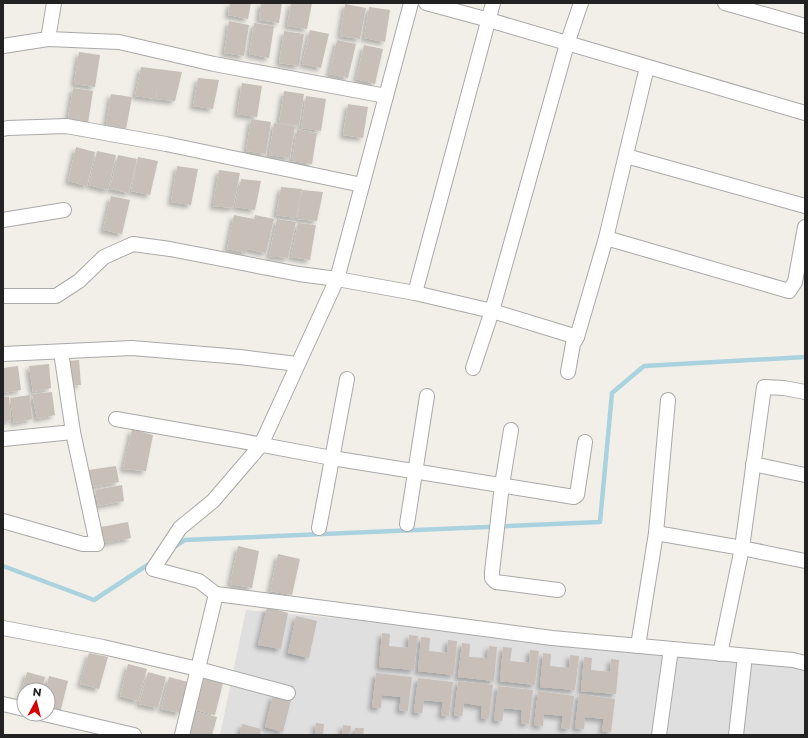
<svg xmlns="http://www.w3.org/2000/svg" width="808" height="738" font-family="Montserrat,sans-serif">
<defs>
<filter id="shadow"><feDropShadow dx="-3.5" dy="3.5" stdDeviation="2" flood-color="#0004"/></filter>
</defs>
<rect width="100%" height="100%" fill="#f2efe9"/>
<path fill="#e0dfdf" d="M246,610l559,50v75h-585z"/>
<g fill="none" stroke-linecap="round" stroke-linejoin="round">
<g stroke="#aad3df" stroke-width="4.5">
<path d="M173,548l12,-8 415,-18 12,-129 32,-27 161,-9"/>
<path d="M3,566l91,34 58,-38"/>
</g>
</g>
<g fill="#c7bfb8" filter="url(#shadow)">
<path d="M230,3h21l-3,16 -20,-4z"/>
<path d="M261,3h21l-3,20 -20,-3z"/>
<path d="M291,3h21l-5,26 -20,-3z"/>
<path d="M345,4l21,4 -6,31 -20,-3z"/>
<path d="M369,7l21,3 -5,32 -21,-4z"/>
<path d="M229,21l20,4 -5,31 -20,-3z"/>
<path d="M254,23l20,3 -5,32 -20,-4z"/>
<path d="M310,30l19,4 -8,34 -19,-4z"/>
<path d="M284,31l20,3 -5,32 -20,-3z"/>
<path d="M337,40l19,4 -8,34 -19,-4z"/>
<path d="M364,45l19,4 -8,35 -19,-5z"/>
<path d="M79,52l21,3 -5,32 -21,-3z"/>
<path d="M141,67l41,5 -7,29 -19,-2 2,-16 -3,16 -20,-3z"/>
<path d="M198,78l21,2 -6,29 -20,-3z"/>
<path d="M242,83l20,3 -5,31 -20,-3z"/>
<path d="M73,88l20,3 -5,32 -20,-4z"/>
<path d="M284,91l20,3 -5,32 -20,-3z"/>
<path d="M111,94l21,3 -6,32 -20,-4z"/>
<path d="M306,96l20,3 -5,32 -20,-3z"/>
<path d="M348,104l20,3 -5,31 -20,-3z"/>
<path d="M251,119l20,3 -5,32 -20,-3z"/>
<path d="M274,123l21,3 -5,32 -21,-3z"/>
<path d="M297,129l20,4 -5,31 -20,-3z"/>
<path d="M76,147l19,5 -8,34 -19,-5z"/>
<path d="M97,151l19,4 -8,35 -19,-5z"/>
<path d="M118,155l19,4 -8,34 -19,-4z"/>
<path d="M138,157l20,4 -8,34 -19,-4z"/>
<path d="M177,166l21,3 -7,36 -20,-3z"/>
<path d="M219,170l21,3 -7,35 -20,-2z"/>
<path d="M241,179l20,2 -6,29 -20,-3z"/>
<path d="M281,187l21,2 -6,29 -20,-3z"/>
<path d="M302,190l21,2 -6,29 -20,-2z"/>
<path d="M111,196l19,4 -8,34 -19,-4z"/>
<path d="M234,215l20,4 1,-4 19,4 -8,34 -19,-4 -1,4 -19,-4z"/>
<path d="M277,219l19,3 -8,36 -19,-2z"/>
<path d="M298,223l18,2 -6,35 -19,-3z"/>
<path d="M79,360l2,25 -11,1 -2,-25z"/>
<path d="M49,364l2,24 -18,4 -4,-26z"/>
<path d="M18,366l3,24 -18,3v-25z"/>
<path d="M52,392l3,23 -18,4 -5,-25z"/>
<path d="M30,395l2,24 -18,4 -4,-25z"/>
<path d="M3,397h6l2,23 -8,2z"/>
<path d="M132,429l21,6 -7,36 -23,-2z"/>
<path d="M116,466l3,16 -27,5 -3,-17z"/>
<path d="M122,485l2,16 -26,5 -3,-16z"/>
<path d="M128,522l3,16 -27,5 -3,-16z"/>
<path d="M238,546l21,5 -7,37 -22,-4z"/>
<path d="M278,554l22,5 -8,36 -22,-4z"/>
<path d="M267,607l21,6 -7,36 -23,-4z"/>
<path d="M296,616l21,5 -8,37 -21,-5z"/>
<path d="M382,633l8,1 -1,12 19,2 1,-13 9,1 -4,34 -35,-3z"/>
<path d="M421,637l9,1 -1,13 18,2 1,-13 9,1 -3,34 -36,-4z"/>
<path d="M462,643l8,1 -1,13 18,1 2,-12 8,1 -3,34 -36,-4z"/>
<path d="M503,647l9,1 -2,13 19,2 1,-13 9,1 -4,34 -35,-4z"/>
<path d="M89,653l19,4 -9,32 -19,-5z"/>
<path d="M543,653l8,1 -1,12 19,2 1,-13 9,1 -4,34 -35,-3z"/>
<path d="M584,657l8,1 -1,12 19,2 1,-13 8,1 -3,34 -35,-3z"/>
<path d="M128,664l19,5 -9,32 -18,-5z"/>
<path d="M27,672l18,5 -3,13h-18v15l-6,-1z"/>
<path d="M148,672l18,5 -8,31 -19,-4z"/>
<path d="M376,673l36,4 -4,34 -9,-1 2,-13 -19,-2 -1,13 -9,-1z"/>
<path d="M49,676l19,5 -8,32 -12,-3v-20h-2z"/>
<path d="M169,677l19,5 -8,31 -19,-4z"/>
<path d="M204,678l19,5 -8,32 -19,-5z"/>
<path d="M418,678l35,4 -4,34 -8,-1 2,-13 -19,-2 -2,13 -8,-1z"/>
<path d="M458,681l35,4 -4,34 -8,-1 1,-12 -18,-3 -2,13 -8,-1z"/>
<path d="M498,686l35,4 -4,34 -8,-1 1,-13 -18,-2 -2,13 -8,-1z"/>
<path d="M538,691l36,5 -4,33 -9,-1 2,-12 -19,-2 -1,12 -9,-1z"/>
<path d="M579,694l36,5 -4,33 -9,-1 2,-12 -19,-2 -1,12 -9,-1z"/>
<path d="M273,695l18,5 -8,32 -18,-5z"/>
<path d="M193,711l24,6 -5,18h-24z"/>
<path d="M316,723l8,1 -1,11h-8z"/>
<path d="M242,724l19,5 -1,6h-20z"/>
<path d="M343,725l8,1 -1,9h-8z"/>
<path d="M355,728h9l-1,7h-8z"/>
</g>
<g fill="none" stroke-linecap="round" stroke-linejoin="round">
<g stroke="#a9a9a9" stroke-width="16">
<g id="street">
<path d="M426,3l63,17 316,93"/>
<path d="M725,3l80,23"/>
<path d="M48,39l71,3 95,22 172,32"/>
<path d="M3,46l45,-7 6,-36"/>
<path d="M3,129l5,-1 58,-2 100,18 196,41"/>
<path d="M626,156l179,50"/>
<path d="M3,220l61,-10"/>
<path d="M606,238l183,53 6,-9 10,-55"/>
<path d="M415,293l78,-290"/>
<path d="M3,296h53l23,-15 25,-24 29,-13 37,5 129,25 38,5 78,14 77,18 85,26"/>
<path d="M3,354l129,-6 108,9 57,7"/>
<path d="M473,368l19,-57 75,-267 14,-41"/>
<path d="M568,372l5,-28 4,-7 29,-99 41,-171"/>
<path d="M116,419l120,21 96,18 242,39 3,-2 8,-53"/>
<path d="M511,430l-9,55 -10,87v6l4,4 62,8"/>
<path d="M3,439l70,-7"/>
<path d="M753,464l52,11"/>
<path d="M3,521l80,23h14l-24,-112 -12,-80"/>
<path d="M407,524l20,-128"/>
<path d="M319,528l28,-149"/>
<path d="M656,533l86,15 22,-161 20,1 21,4"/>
<path d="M216,594l-17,-13 -46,-12 27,-41 33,-27 48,-56 76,-166 74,-276"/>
<path d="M3,628l100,19 95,22 90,24"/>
<path d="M638,646l18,-113 12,-133"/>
<path d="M720,654l22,-106 63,13"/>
<path d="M3,704l21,5"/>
<path d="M44,714l90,21"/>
<path d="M182,735l34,-141 155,20 181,24 241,22 12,3"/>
<path d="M659,735l12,-86"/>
<path d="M736,735l9,-79"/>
</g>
</g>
<use href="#street" stroke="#fff" stroke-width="14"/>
</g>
<rect width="808" height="738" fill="none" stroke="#222222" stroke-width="8"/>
<g transform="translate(36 702) rotate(7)"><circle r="19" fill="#ffffff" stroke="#a7a7a7"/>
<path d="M0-3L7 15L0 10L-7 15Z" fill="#d40000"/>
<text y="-6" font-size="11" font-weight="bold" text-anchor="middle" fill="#222222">N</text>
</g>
</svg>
